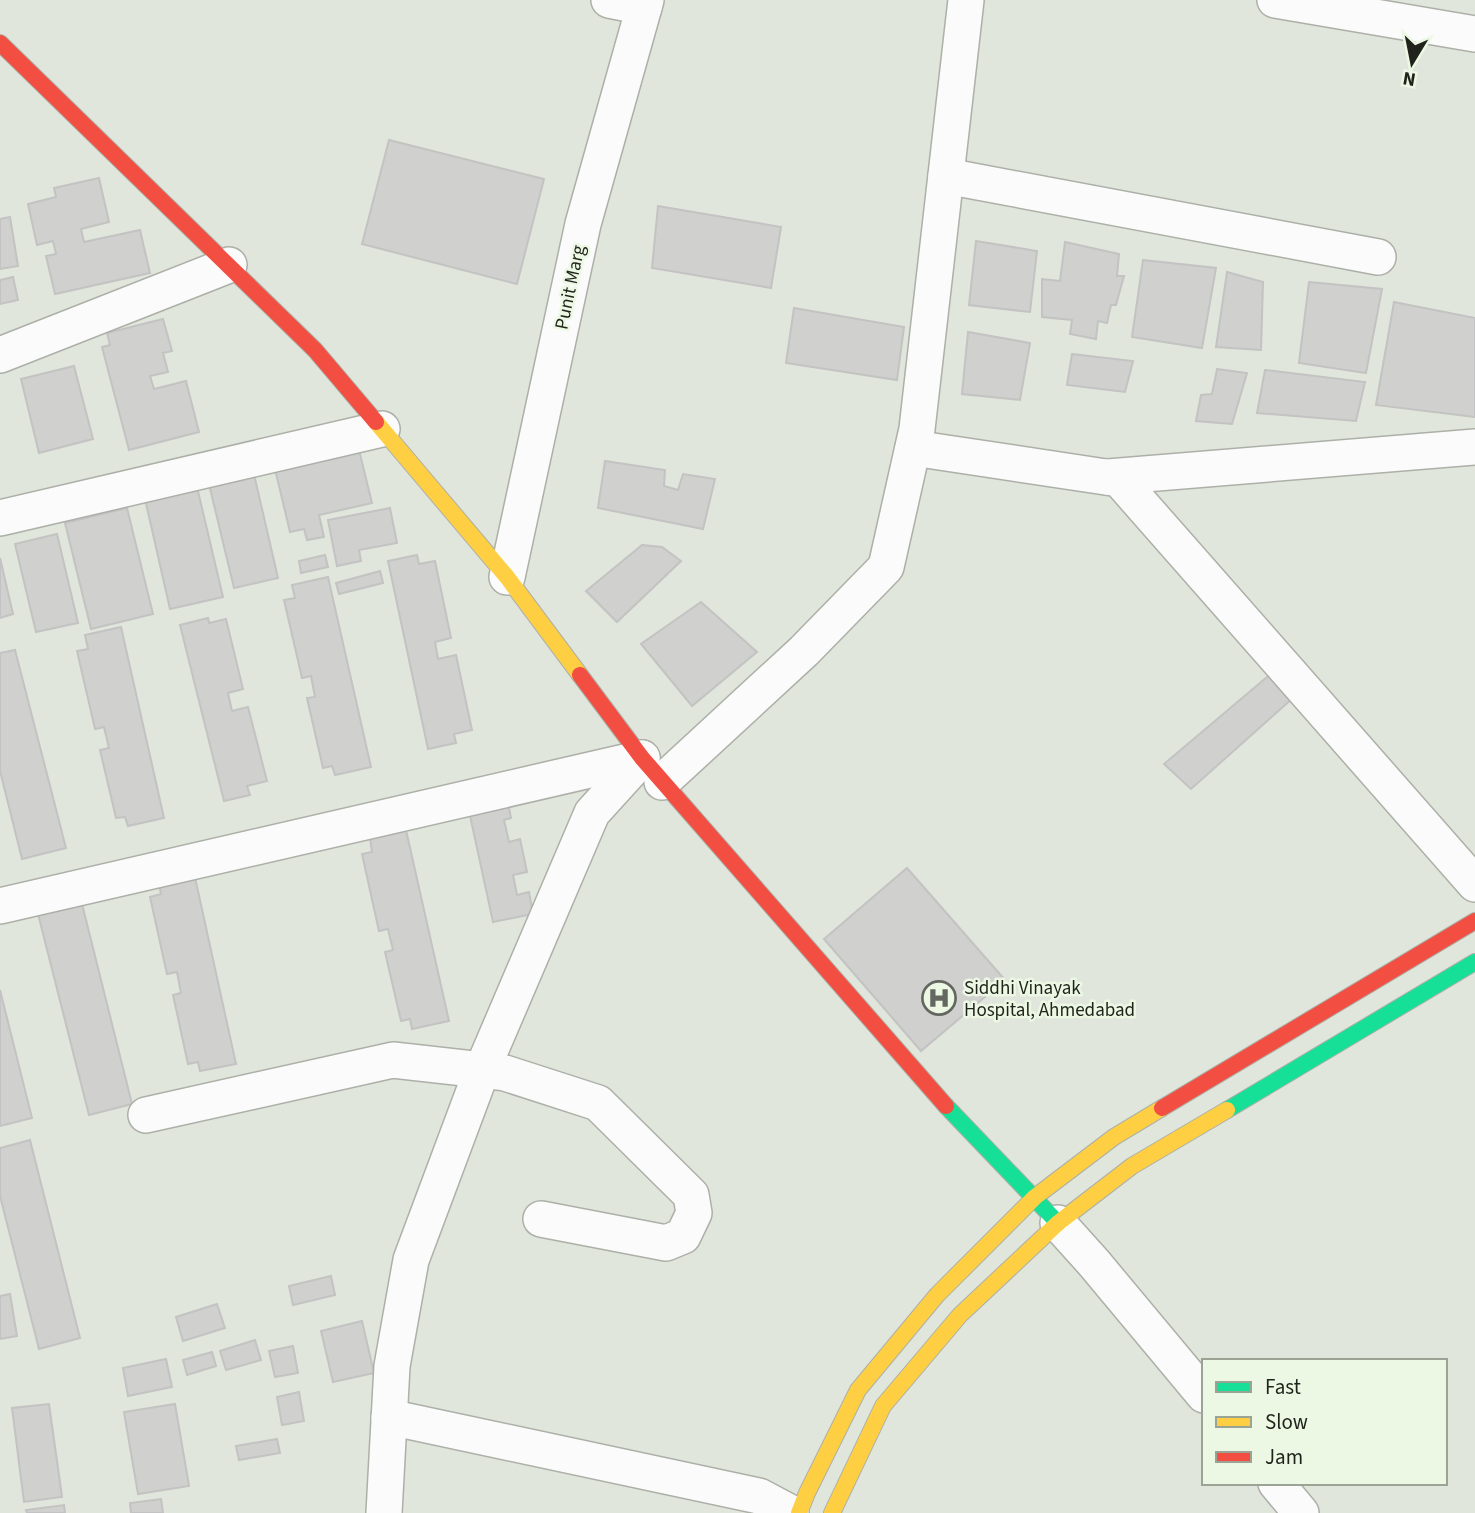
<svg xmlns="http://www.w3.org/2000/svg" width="1475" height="1513" font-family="'Source Sans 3',sans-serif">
<rect width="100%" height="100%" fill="#e0e6db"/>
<g fill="#d0d0ce" stroke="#c2c3c2" stroke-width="2">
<path d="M389,140l155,39 -27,105 -155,-40z"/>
<path d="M99,178l10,44 -28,7 3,13 56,-12 10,43 -95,21 -9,-38 10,-2 -3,-13 -16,4 -9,-41 28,-7 -2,-9z"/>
<path d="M658,206l123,21 -10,61 -119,-20z"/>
<path d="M10,217l8,49 -18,3v-50z"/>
<path d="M976,241l61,10 -7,61 -61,-7z"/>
<path d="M1065,242l54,12 -2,22h7l-8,29h-5l-4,18 -9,-2 -2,18 -26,-5 2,-14 -30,-3v-38l18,2z"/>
<path d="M1143,260l73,8 -14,80 -70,-11z"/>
<path d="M1227,272l36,10 -2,68 -45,-3z"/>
<path d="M13,277l5,23 -18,4v-24z"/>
<path d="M1309,282l73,7 -16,84 -67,-10z"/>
<path d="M1394,302l81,16v99l-99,-12z"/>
<path d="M794,308l110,19 -7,53 -111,-17z"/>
<path d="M163,319l9,32 -9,2 5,19 -18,4 4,13 32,-8 13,51 -70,18 -27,-103 8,-2 -3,-12z"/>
<path d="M968,332l62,11 -10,57 -58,-6z"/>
<path d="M1072,354l61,7 -8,31 -58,-7z"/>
<path d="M74,366l19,73 -54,14 -18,-74z"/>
<path d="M1217,369l30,4 -15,51 -36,-3 5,-26 11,-1z"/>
<path d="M1265,370l100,12 -9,39 -99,-8z"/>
<path d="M359,450l13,53 -53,12 5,22 -17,3 -3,-11 -14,3 -15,-63z"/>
<path d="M605,461l60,9 -1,16 14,4 5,-16 32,5 -12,50 -105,-21z"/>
<path d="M253,470l25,108 -44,10 -26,-108z"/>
<path d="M197,487l26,110 -53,12 -25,-110z"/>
<path d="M127,508l26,106 -62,15 -26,-106z"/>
<path d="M390,508l7,35 -38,7 2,11 -24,5 -9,-46z"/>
<path d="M57,534l21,89 -42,9 -21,-88z"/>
<path d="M642,545l20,2 19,14 -64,61 -31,-31z"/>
<path d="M325,555l3,12 -27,6 -2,-12z"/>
<path d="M417,555l2,9 16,-3 16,77 -16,4 3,17 18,-4 16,75 -18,4 2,9 -28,6 -40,-188z"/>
<path d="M0,558l13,56 -13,4z"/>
<path d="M380,571l3,12 -44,11 -3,-11z"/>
<path d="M328,577l43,190 -36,8 -3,-9 -9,2 -16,-70 8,-1 -4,-21 -9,2 -18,-78 11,-2 -3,-13z"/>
<path d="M701,602l56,50 -65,54 -51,-62z"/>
<path d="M208,618l1,5 17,-4 17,70 -15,4 4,18 16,-4 19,74 -20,5 3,9 -26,6 -44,-176z"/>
<path d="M121,627l43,191 -36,8 -3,-9 -9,1 -16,-68 9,-2 -5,-21 -9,2 -18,-78 11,-2 -3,-14z"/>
<path d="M15,650l51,198 -44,11 -22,-88v-118z"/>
<path d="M1274,671l20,26 -103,92 -27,-25z"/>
<path d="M508,803l3,15 -7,2 5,22 11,-3 7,33 -14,3 4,20 12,-3 4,22 -40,8 -24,-111z"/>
<path d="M406,830l43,191 -37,8 -2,-10 -9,2 -16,-69 8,-2 -5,-21 -9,2 -17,-77 10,-2 -2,-14z"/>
<path d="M907,868l98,112 -84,71 -97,-112z"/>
<path d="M194,873l42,191 -36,7 -2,-9 -10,2 -15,-69 8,-2 -4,-21 -10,2 -17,-77 11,-3 -3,-14z"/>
<path d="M81,900l51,204 -43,11 -52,-205z"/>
<path d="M0,990l32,128 -32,8z"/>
<path d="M30,1140l50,198 -41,11 -39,-153v-48z"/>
<path d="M331,1276l4,19 -42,10 -4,-19z"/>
<path d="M10,1294l7,42 -17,3v-43z"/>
<path d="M217,1304l8,24 -42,13 -7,-24z"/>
<path d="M362,1321l12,52 -41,9 -12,-51z"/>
<path d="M255,1340l6,20 -35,10 -6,-19z"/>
<path d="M293,1346l5,27 -23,4 -6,-26z"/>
<path d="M212,1352l4,14 -29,9 -4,-15z"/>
<path d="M166,1359l6,28 -44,9 -5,-28z"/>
<path d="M299,1392l5,29 -22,4 -5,-28z"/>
<path d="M49,1404l13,93 -38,5 -12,-94z"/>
<path d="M175,1404l14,82 -51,8 -14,-82z"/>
<path d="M277,1439l3,14 -41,7 -3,-14z"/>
<path d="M161,1499l2,14h-32l-1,-10z"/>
<path d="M64,1505l1,8h-38l-1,-3z"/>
</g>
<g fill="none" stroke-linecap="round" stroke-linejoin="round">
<g stroke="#acb0a8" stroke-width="38">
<g id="street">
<path d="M609,0l35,7"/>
<path d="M1275,0l200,34"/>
<path d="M946,176l432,81"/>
<path d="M0,355l229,-90"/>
<path d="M913,448l206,31 356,405"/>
<path d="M1108,477l367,-30"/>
<path d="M0,518l382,-89"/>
<path d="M507,577l76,-353 63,-224"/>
<path d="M662,782l142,-131 82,-84 31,-138 49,-429"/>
<path d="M0,906l642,-148"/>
<path d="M146,1115l247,-55 89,10 23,3 93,30 93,92 3,18 -11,23 -17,7 -125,-24"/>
<path d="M1058,1223l36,40 110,132"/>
<path d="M389,1417l370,79 32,17"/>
<path d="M1276,1483l25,30"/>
<path d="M384,1513l8,-147 19,-106 71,-190 110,-257 50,-55"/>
</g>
</g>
<g stroke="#acb0a8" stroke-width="18">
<g id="fast">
<path d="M946,1106l112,117"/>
<path d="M1227,1110l248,-148"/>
</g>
</g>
<g stroke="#acb0a8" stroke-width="18">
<g id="slow">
<path d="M376,422l131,155 73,98"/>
<path d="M799,1513l8,-20 51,-103 79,-95 98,-98 79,-60 48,-29"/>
<path d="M832,1513l51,-107 77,-91 98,-92 74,-57 95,-56"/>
</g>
</g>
<g stroke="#acb0a8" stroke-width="18">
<g id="jam">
<path d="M0,43l315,307 61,72"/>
<path d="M580,675l62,83 304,348"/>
<path d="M1162,1108l313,-187"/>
</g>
</g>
<use href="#street" stroke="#fafbfa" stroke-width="35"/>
<use href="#fast" stroke="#16e098" stroke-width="16"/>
<use href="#slow" stroke="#ffcf43" stroke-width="16"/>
<use href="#jam" stroke="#f24e42" stroke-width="16"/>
</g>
<defs>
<g id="hospital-ring" transform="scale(1.75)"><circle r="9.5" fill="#edf8e4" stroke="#63675f" stroke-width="1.5"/><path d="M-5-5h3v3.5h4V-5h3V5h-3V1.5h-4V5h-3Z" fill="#63675f"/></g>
</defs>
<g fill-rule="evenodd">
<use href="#hospital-ring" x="939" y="998"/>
</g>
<g text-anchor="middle" stroke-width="5" stroke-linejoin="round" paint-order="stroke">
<g font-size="19" fill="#1f231c" stroke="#edf8e4">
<text transform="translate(569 287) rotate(-78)" y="7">Punit Marg</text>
</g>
<g font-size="19" fill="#1f231c" stroke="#edf8e4" text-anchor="start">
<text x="964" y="994">Siddhi Vinayak<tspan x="964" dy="22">Hospital, Ahmedabad</tspan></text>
</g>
</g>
<rect x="1202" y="1359" width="245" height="126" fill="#edf8e4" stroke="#9ba394" stroke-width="2"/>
<rect x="1216" y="1382" width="35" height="10" fill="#16e098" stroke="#9ba394" stroke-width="2"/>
<text x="1265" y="1394" font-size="21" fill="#1f231c">Fast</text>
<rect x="1216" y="1417" width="35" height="10" fill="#ffcf43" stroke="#9ba394" stroke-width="2"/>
<text x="1265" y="1429" font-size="21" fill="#1f231c">Slow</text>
<rect x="1216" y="1452" width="35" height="10" fill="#f24e42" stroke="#9ba394" stroke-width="2"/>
<text x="1265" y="1464" font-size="21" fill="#1f231c">Jam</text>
<g transform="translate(1412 63) rotate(190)" stroke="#edf8e4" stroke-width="5" paint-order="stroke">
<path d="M0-5L12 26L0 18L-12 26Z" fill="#1f231c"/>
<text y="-10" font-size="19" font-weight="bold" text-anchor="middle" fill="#1f231c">N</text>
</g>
</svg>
